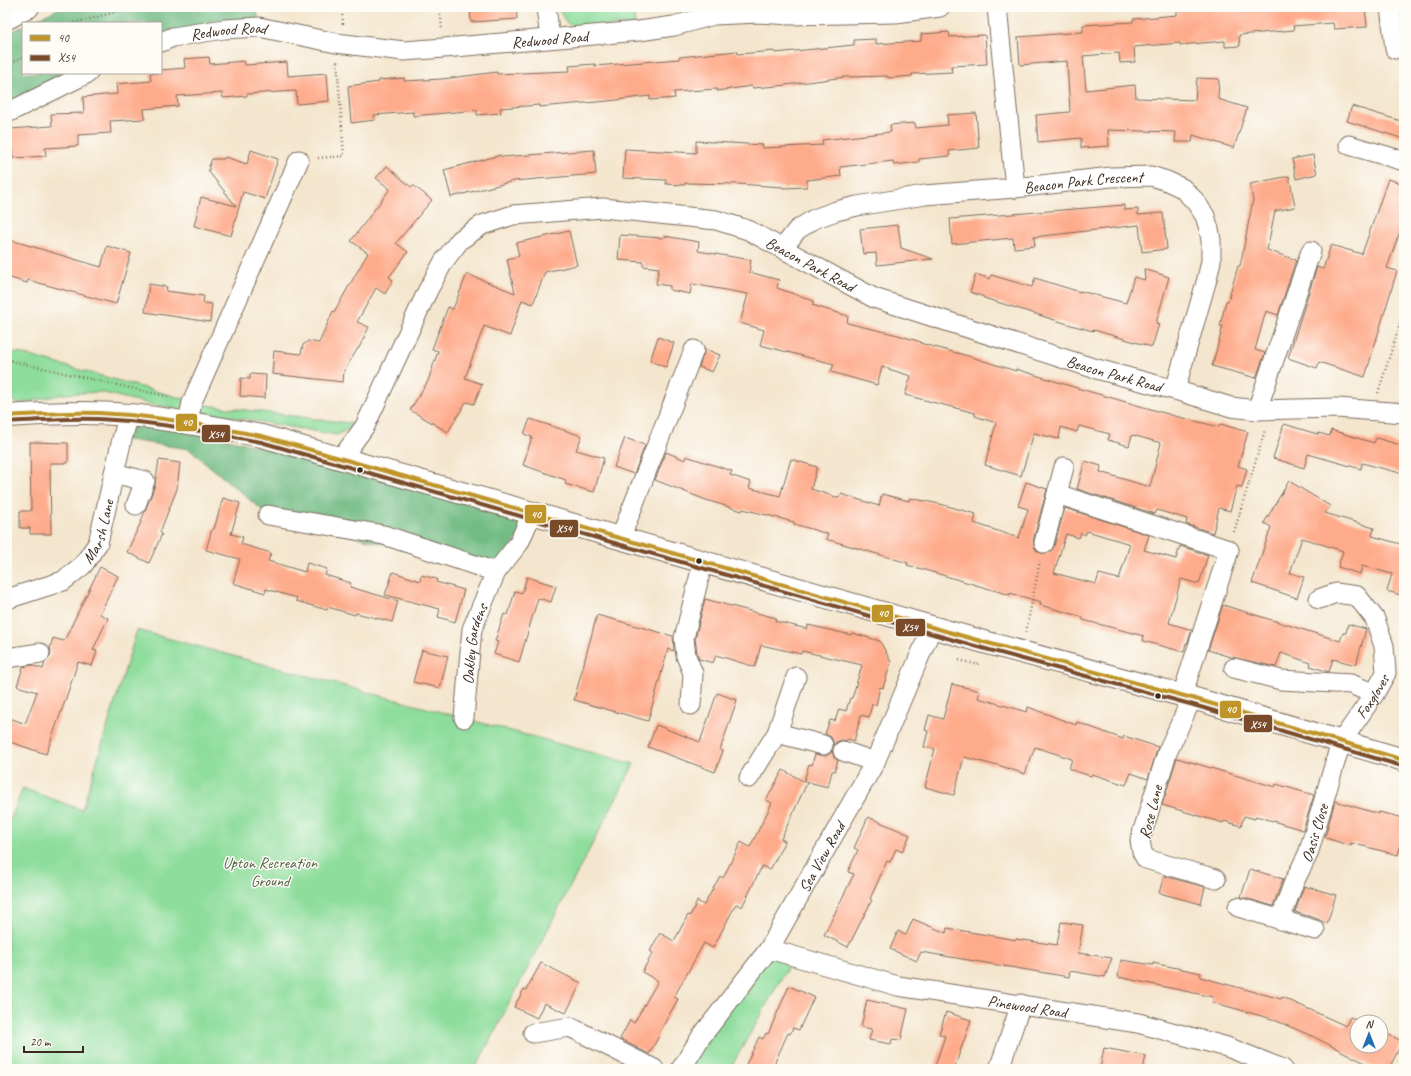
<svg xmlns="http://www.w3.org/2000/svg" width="1411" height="1076" font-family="Caveat,sans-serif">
<rect width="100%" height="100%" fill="#fdfcf7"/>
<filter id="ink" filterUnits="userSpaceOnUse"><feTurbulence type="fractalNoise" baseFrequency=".025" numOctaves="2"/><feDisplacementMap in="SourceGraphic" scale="8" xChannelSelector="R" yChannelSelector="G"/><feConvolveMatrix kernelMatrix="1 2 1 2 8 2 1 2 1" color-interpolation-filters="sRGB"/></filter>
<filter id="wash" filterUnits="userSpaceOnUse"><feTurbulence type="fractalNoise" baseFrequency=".012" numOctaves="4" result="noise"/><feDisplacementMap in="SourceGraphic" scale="16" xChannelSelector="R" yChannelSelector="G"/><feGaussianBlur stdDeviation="0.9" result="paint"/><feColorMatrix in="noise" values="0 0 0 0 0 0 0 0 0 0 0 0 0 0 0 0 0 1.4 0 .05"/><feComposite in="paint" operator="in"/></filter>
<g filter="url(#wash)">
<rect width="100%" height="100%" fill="#f4e6ce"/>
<g fill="#8edd9c" stroke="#64845d">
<path d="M560,7h73l2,17 -58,4 -10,-5 -6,-9z"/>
<path d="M7,353h12l187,52 151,19 -20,11 -147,-25 -36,-5 -54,-13 -37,2 -44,10 -12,-6z"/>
<path d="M137,630l497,134 -159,305h-468v-241l16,-40 59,22z"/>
<path d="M769,949l25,7 -64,113h-49z"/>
</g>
<g fill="#72bc84" stroke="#567351">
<path d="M62,7h195l2,20 -98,15v-19h-132z"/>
<path d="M23,26v47h65l-81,40v-79z"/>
<path d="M129,415l403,98 -36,59 -228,-57 -79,-66 -67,-10z"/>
</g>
<g id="blocks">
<g fill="#feab8b" fill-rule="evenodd">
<path d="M470,7h46l1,12 -46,3z"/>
<path d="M1177,7h188l2,20 -33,2 -1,-6 -40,3 1,4 -55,5 1,11 -15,1v-6l-45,4v-2l-46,4 1,15 -15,1 -1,-10 -36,3 3,34 49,-5 1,13 59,2 2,-22 22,1 -1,20 29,9 -13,40 -41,-13 -1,7h-17l1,-10 -68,-2 1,16 -28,2v-10l-43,4 -2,-27 34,-3 -3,-51 -47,4 -2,-28 65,-5v-7l50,-3v-3l44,-4z"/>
<path d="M949,32l1,5 35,-2 2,29 -36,2 1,6 -40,2v2l-24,2v-2l-43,1 -67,9 -25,2 -1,-2 -35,5v-2l-43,3 1,6 -25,2v-4l-42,5 -69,6v-2l-39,3 1,5 -24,2v-5l-64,6v-4l-39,3 1,5 -24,3 -3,-37 31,-4v-2l25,-2v3l38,-2 55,-7v2l73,-3 -1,-5 26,-2v2l84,-7v-2l58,-6 1,3 37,-3v2l79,-8v-5l22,-1v5l45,-3v-7z"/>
<path d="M209,57l1,7 34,-3 1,4 42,-3 1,14 39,-3 2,28 -32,3 -1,-13 -49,3v2l-24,2 -1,-5 -45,3 1,10 -34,3 1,10 -35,2 1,12 -33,2v11l-33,2 1,8 -33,2 -3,-29 42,-3 -1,-12 33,-1 -1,-16 34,-3 -1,-10 35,-3 -1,-8h11v-3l24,-2 -1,-9z"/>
<path d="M1352,106l52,16v17l-57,-18z"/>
<path d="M976,113l3,35 -30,3 1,5 -31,3v3l-25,3 -1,-4 -53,6 1,9 -34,4v7l-24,1v-1l-46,-3 -52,-1v2l-19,-1v-4l-43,-2 2,-29 71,4v-12l67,4 -1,3 61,-3 -1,-5 69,-8 -1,-7 25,-2 1,5 32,-3 -1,-10z"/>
<path d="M251,150l27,9 -13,40 -22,-7 -12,44 -37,-10 7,-29 35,9 -27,-34v-6l3,-7h12l1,-2 22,7z"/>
<path d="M594,150l2,24 -82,7 -63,16 -7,-27 57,-15 1,2z"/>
<path d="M1313,155l4,19 -21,5 -4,-20z"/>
<path d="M387,166l24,21 2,-2 19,15 -36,43 12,9 -19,25 4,3 -8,14 -9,-6 -19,34 12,5 -10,21h-1l-14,23 -1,11 -71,-8 2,-23 27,3 2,-9 5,-4 11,2 14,-32 1,1 34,-59 -17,-12 39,-52 -14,-11z"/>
<path d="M1289,176l6,31 -20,4 -8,39 29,10 -18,55 -12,-4 -11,39 10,3 -9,25 -44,-12 11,-40h-3l6,-25h2l10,-35h2l13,-66 -3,-16z"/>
<path d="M1388,179l16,5v36l-17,48 10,3 -32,106 -46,-15 -2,6 -29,-10 29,-91 6,2 8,-24 31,9z"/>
<path d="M1124,205v5l14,-1v6l25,-2 4,36 -25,3 -3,-27 -105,12 1,9 -21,2 -1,-10 -61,6 -2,-25z"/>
<path d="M898,225l3,23 32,11 -56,6 -1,-12 -13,1 -3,-25z"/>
<path d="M569,231l8,34 -32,7 -12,32 -11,-4 -12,36 -26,-10 -19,52 17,6 -8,20 -8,-2 -18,30 -38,-22 18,-29 10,-30 -6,-2 6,-16 10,-26 5,2 14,-35 48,19 -8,-34 12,-3 -3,-13z"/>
<path d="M620,235l43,3 1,-2 35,6 -1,9 53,9 -2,12 30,8 -2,8 37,13 -2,4 36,11 -1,7 51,12 23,7 -1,1 48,13 48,15v-2l61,19 98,28 44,11 1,-3 28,8 -10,34 9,3 -5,18 -5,-1 -7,25 -11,-3 -6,25 -27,-9 1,-5 -30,-9 -2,4 -78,-25 8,-28 16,5 -1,6 50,15 11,-44 -29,-8 -3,11 -21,-6 2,-6 -31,-8 -2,6 -16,-5 -2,12 -25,-6 -13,43 -36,-11 11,-42 -21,-7v-3l-70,-18 6,-19 -29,-9 -5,18 -46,-13 3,-8 -74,-19 4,-15 -24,-7 8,-29 -56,-10 -2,10 -20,-4v-4l-14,-2 3,-16 -16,-2v-4l-25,-2z"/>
<path d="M7,239l94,28 6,-21 24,7 -15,51 -88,-24 -1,3 -20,-6z"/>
<path d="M1144,269l25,8 -13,46 3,1 -7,23 -58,-17 -1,1 -22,-6 -87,-27v-1l-14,-5 6,-18 14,5 1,-4 41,12 3,-9 45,14v-1l46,12 8,-26 11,3z"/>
<path d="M149,284l18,3 -1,4 38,5 -1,7 9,1 -2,18 -65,-10z"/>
<path d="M658,337l16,6 -8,24 -16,-6z"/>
<path d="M705,349l15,6 -8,17 -13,-5z"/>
<path d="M250,374l16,1 -1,23 -25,-2 1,-18 9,1z"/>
<path d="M530,419l52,17 -6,14 28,8 -10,34 -29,-8 1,-4 -43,-15 9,-28 -8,-3z"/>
<path d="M1284,424l33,10 1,-1 12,3 1,-6 43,13 2,-5 28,8v28l-42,-11 -1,6 -53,-15 -4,14 -31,-10z"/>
<path d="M625,438l20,7 -11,29 -20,-7z"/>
<path d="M30,442l38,1v20h-18l1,71h-21v-6h-10v-17h11z"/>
<path d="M666,452l19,8 1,-4 46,15 -2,4 21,7 -2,6 31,8 11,-37 26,8 -6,22 28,9 2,-4 38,12 3,-12 27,7 1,-3 30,6 36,10 -2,9 45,15 9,-29 -10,-3 8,-24 21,7 -14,52 1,5 3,5 4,2h6l5,-3 2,-4 11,-38 84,27 -5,15 32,9 4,-13 28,9 -9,29 -18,-5 -12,44 23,7 -5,14 -1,-1 -2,9 -41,-11 1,-5 -61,-16v-3l-43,-12 1,-3 -31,-9v2l-85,-25 -18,-5 1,-2 -82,-24 2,-5 -34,-10v-2l-51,-13 -1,2 -36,-11 -51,-20zM1087,531l43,13 -11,35 -20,-5 -3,10 -42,-11 12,-39 13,4 2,-5 4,2z"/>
<path d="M159,460l21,3 -3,26 -17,43 2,2 -13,29 -22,-11 13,-28 15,-39z"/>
<path d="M1289,481l41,25 -5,7 49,15 -2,8 32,9v51l-17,-5 5,-17 -30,-8 -2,8 -22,-7 5,-16 -41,-13 -12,35 14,4 -7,21 -45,-15 19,-56 -7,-4z"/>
<path d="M223,498l17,5 -9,31 12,3 -2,7 30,9 -3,8 37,11 2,-9 20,6 -2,6 26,8 -1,4 48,14 -6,21 -36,-9 -1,2 -27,-8 -1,3 -31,-9 1,-3 -31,-9 -1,4 -32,-10 7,-24 -34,-9 6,-21h2z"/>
<path d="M100,567l18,9 -18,38 8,4 -15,32 4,1 -5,15 -14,-4 -13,39 -19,53 -39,-13v-13l3,-10 15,6 12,-32 -20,-6 6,-19 8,-2 12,4 2,-7 5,-5 1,-5 -1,-4 3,-10 11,3z"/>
<path d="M393,572l27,9 1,-6 16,4 -1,3 28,8 -9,32 -17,-5 2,-8 -55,-14z"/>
<path d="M527,577l29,9 -5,16 -13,-4 -19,64 -25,-8 4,-12 -3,-1 9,-27 4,1 7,-24 7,2z"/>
<path d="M705,599l71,19 -1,3 32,8 1,-4 43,10 1,-2 28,8 11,21 -8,26 -3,-1 -4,18 -4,-1 -3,13 -8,-2 -7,26 -7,-2 -1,2 -5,-1 -5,2 -2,4 -1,-4 -2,-5 -6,-3 5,-14 5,1 4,-12 7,2 4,-13h2l10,-33 -60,-14 -1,3 -40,-9 -6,22 -39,-12 -3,8 -14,-4 -2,-6 -2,-14z"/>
<path d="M1223,605l117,36 3,-8h3l2,-9 18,5 -10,36 -23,-6 -4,13 -19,-6 1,-3 -30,-10 -5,14 -49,-11 -19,-6z"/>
<path d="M597,615l76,21 1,15 -6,-2 -20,72 -74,-21z"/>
<path d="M422,650l26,6 -8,32 -27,-6z"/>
<path d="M952,684l28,7 -2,7 49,14 1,-5 48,18 1,-3 46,17 1,-3 34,11 -10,32 -17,-6 -5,12 -34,-11 -1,2 -22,-7 3,-10 -37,-12 -10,27 -30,-10 -1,1 -30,-8 -10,38 -29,-8 10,-38 -11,-2 4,-16 -3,-1 4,-15 14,4z"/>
<path d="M717,693l20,7 -17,50 3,1 -8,21 -67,-25 8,-22 44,17z"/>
<path d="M832,750l2,8 4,2 -3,11h-3l-4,16 -24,-6 5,-17 3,1 3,-11 11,2 5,-3z"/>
<path d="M1177,758l98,29 1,-3 38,11 -11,35 -47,-14 -1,3 -11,-3 -3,10 -17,-5 -1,2 -61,-18z"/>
<path d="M783,770l24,13 -26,56 4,2 -15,29 -8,-4 -20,41 -6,-3 -23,44 -9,-5 -30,54 4,2 -20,36 1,1 -10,18 -29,-15 10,-19 4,3 24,-42 -16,-9 11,-19 -3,-2 10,-18 14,8 14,-26 2,1 7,-15 7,4 16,-29 3,2 18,-36 9,5 22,-44 -6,-3z"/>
<path d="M1335,801l44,13v-2l25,6v30l-4,-1 -2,8 -47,-12v3l-25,-8 -1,-1z"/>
<path d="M868,817l42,18 -8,17 -6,-3 -6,13 -3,-1 -17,38 2,1 -24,47 -24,-12 30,-61 -6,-2 10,-22 -4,-2z"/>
<path d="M1250,869l33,10 -10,27 -32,-9z"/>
<path d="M1164,876l41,11 -4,17 -42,-11z"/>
<path d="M1304,886l32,9 -9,29 -9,-5 -23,-7z"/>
<path d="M913,919l33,14 1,-5 69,12v-1l41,6 4,-23 22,3 -5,28 34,5 -7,19 -35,-6 -1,6 -148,-25 -4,9 -27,-12 8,-18 8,4z"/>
<path d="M1121,960l32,5v-2l48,10 -1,4 81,22 1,-2 64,29 4,-9 12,5h-5v24h24v-15l19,9v6l-11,23h-12l-65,-33 -40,-17 -60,-17 1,-5 -95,-20z"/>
<path d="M541,963l40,20 -15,30 -22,-10 -7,15 -23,-11 10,-18 2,1z"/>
<path d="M789,986l25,11 -15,33 -6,-2 -3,6 -2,-1 -16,36h-28l15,-32 4,2 3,-6 2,1z"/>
<path d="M867,1000l41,9 -7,31 -9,-1 -1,5 -22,-4 3,-11 -11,-2z"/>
<path d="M946,1012l25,8 -17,49h-20l11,-33 -6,-2z"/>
<path d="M1104,1048l42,8 -3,13h-43z"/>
</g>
</g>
</g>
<g filter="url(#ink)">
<use href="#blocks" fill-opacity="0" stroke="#7c6c5c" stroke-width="1"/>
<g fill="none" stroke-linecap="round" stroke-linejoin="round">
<g stroke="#7c6c5c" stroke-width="21">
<g id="minor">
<path d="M546,7l4,31"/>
<path d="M997,7l18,181"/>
<path d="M1390,7l5,42"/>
<path id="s1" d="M161,42l12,-5 51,-8 35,-2 77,16 68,8 40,-3 195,-17 35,-5 40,-11 45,-2 31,2 106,-2 44,-6"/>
<path d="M7,113l81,-40"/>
<path d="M1349,145l55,16"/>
<path id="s2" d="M783,248l14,-18 17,-11 22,-8 21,-5 68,-11 90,-7 96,-11 40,-1 16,5 15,7 13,13 10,15 4,13 2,11v21l-4,18 -32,111"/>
<path d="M1257,410l54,-159"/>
<path d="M188,422l4,-20 107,-242"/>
<path id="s3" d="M341,459l24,-33 63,-136 16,-29 16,-21 22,-15 31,-10 90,-7 113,12 32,10 126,68 219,70 82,22 56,17 26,3 80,-2 67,5"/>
<path d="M114,473l31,8 -9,24"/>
<path d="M1057,494l172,56 -47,146"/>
<path d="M268,515l116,20 112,37"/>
<path d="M620,539l74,-189"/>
<path d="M1044,543l20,-76"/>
<path id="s4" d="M7,599l56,-18 20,-16 15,-22 24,-104 7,-24"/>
<path d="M7,658l33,-5"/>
<path d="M1234,668l47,12 70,4 23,10"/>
<path d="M1192,698l-25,55 -27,87 2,12 4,7 70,20"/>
<path d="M691,705l2,-32 -7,-17 -2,-18 19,-76"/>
<path id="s5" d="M464,718l8,-89 24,-57 23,-29 13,-30"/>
<path d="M777,733l46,12"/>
<path d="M843,751l32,11"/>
<path d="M749,778l28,-45 19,-56"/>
<path d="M1238,907l77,23"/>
<path id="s6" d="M1280,920l14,-38 14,-28 33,-112 32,-46 13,-23 -2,-27 -9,-27 -18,-23 -21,-3 -17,6"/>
<path id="s7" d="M769,949l129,37 240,37 89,24 56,22"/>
<path d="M533,1033l37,-6 84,42"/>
<path id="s8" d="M681,1069l20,-32 68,-88 106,-187 57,-135"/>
<path d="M999,1069l22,-65"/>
</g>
</g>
<g stroke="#7c6c5c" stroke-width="24">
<path id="major" d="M7,416c41,-3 82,-5 122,-1 45,4 89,13 133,21l722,206 208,56 212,62"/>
</g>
<g stroke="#7c6c5c" stroke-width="24">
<path id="highway" d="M7,18l21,-11"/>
</g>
<g stroke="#7c6c5c" stroke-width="2.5" stroke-dasharray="1 3" stroke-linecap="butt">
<path d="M342,7l1,18"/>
<path d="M440,7l2,23"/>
<path d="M74,23l61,-16"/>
<path d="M7,65l16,-8"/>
<path d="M318,158l26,-2 -7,-95"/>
<path d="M7,360l163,37"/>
<path d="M1378,393l26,-82"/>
<path d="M1234,532l31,-102"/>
<path d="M1026,632l14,-71"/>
<path d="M959,660l19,5 1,-3"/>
</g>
<use href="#minor" stroke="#fff" stroke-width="19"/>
<use href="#major" stroke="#fff" stroke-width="22"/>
<use href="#highway" stroke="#fff" stroke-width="22"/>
<g stroke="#fdfcf7" stroke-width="7">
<path id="bus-1" d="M7,416c36,-2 71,-5 107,-2 50,3 99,13 148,22l722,206 208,56 212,62"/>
</g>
<g stroke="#fdfcf7" stroke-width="7">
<path id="bus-2" d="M7,422c36,-2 71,-5 107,-2 49,3 98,13 147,22l721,206 208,56 212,62"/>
</g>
<use href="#bus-1" stroke="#bf952a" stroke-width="4"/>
<use href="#bus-2" stroke="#7a4b2a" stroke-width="4"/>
</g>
</g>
<g fill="#3b2a1e" stroke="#fdfcf7" stroke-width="1.5">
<circle cx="360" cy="470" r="3.5"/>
<circle cx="699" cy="561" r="3.5"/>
<circle cx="1158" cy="696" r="3.5"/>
</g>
<g text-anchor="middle" stroke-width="3" stroke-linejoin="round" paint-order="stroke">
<g font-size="16" fill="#3b2a1e" stroke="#fdfcf7">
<text dy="6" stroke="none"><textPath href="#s1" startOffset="69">Redwood Road</textPath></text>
<text dy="6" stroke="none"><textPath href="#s1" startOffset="393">Redwood Road</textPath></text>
<text dy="6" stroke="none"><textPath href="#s2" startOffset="316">Beacon Park Crescent</textPath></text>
<text dy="6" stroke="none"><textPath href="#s3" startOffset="618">Beacon Park Road</textPath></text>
<text dy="6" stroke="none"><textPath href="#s3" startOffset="942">Beacon Park Road</textPath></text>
<text dy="6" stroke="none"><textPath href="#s4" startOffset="122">Marsh Lane</textPath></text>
<text dy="6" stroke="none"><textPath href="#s5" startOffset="75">Oakley Gardens</textPath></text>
<text dy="6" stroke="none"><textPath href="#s6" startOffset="244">Foxgloves</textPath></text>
<text transform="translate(1150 812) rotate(-76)" y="6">Rose Lane</text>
<text dy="6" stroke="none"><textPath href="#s6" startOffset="94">Oasis Close</textPath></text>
<text dy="6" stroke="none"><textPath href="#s8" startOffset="255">Sea View Road</textPath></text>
<text dy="6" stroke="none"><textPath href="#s7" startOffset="265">Pinewood Road</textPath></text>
</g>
<g font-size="16" fill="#546044" stroke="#fdfcf7">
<text x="270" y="868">Upton Recreation<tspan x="270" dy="18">Ground</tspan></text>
</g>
</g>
<g stroke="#fdfcf7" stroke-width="1.5">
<rect x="175" y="413" width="23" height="19" rx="4" fill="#bf952a"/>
<rect x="201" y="424" width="30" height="19" rx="4" fill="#7a4b2a"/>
<rect x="524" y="504" width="23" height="20" rx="4" fill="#bf952a"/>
<rect x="549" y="519" width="30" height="19" rx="4" fill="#7a4b2a"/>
<rect x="871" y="604" width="23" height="19" rx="4" fill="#bf952a"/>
<rect x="895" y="618" width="31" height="19" rx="4" fill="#7a4b2a"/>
<rect x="1219" y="700" width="23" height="19" rx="4" fill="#bf952a"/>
<rect x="1243" y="714" width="30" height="19" rx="4" fill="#7a4b2a"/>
</g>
<g font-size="11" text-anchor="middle" font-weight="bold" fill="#fff">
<text x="187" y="426">40</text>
<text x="216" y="438">X54</text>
<text x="536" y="518">40</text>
<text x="564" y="532">X54</text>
<text x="883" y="617">40</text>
<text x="910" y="631">X54</text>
<text x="1231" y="713">40</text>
<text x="1258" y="728">X54</text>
</g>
<rect width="1411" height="1076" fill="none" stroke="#fdfcf7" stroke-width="24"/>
<rect x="22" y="22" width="140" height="52" fill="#fdfcf7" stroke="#afa8a0"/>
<rect x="30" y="35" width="20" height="6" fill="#bf952a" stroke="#afa8a0"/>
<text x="58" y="42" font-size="12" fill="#3b2a1e">40</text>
<rect x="30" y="55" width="20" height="6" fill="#7a4b2a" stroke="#afa8a0"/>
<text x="58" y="62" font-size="12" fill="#3b2a1e">X54</text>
<g transform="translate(1369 1034)"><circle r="19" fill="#fdfcf7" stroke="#afa8a0"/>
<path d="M0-3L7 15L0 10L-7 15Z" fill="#1f6fb2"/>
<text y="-6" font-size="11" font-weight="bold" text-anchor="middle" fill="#3b2a1e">N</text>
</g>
<path d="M24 1046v6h59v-6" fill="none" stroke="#3b2a1e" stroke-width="2"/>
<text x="30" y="1046" font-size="12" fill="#3b2a1e" stroke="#fdfcf7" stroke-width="3" paint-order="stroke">20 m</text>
</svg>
